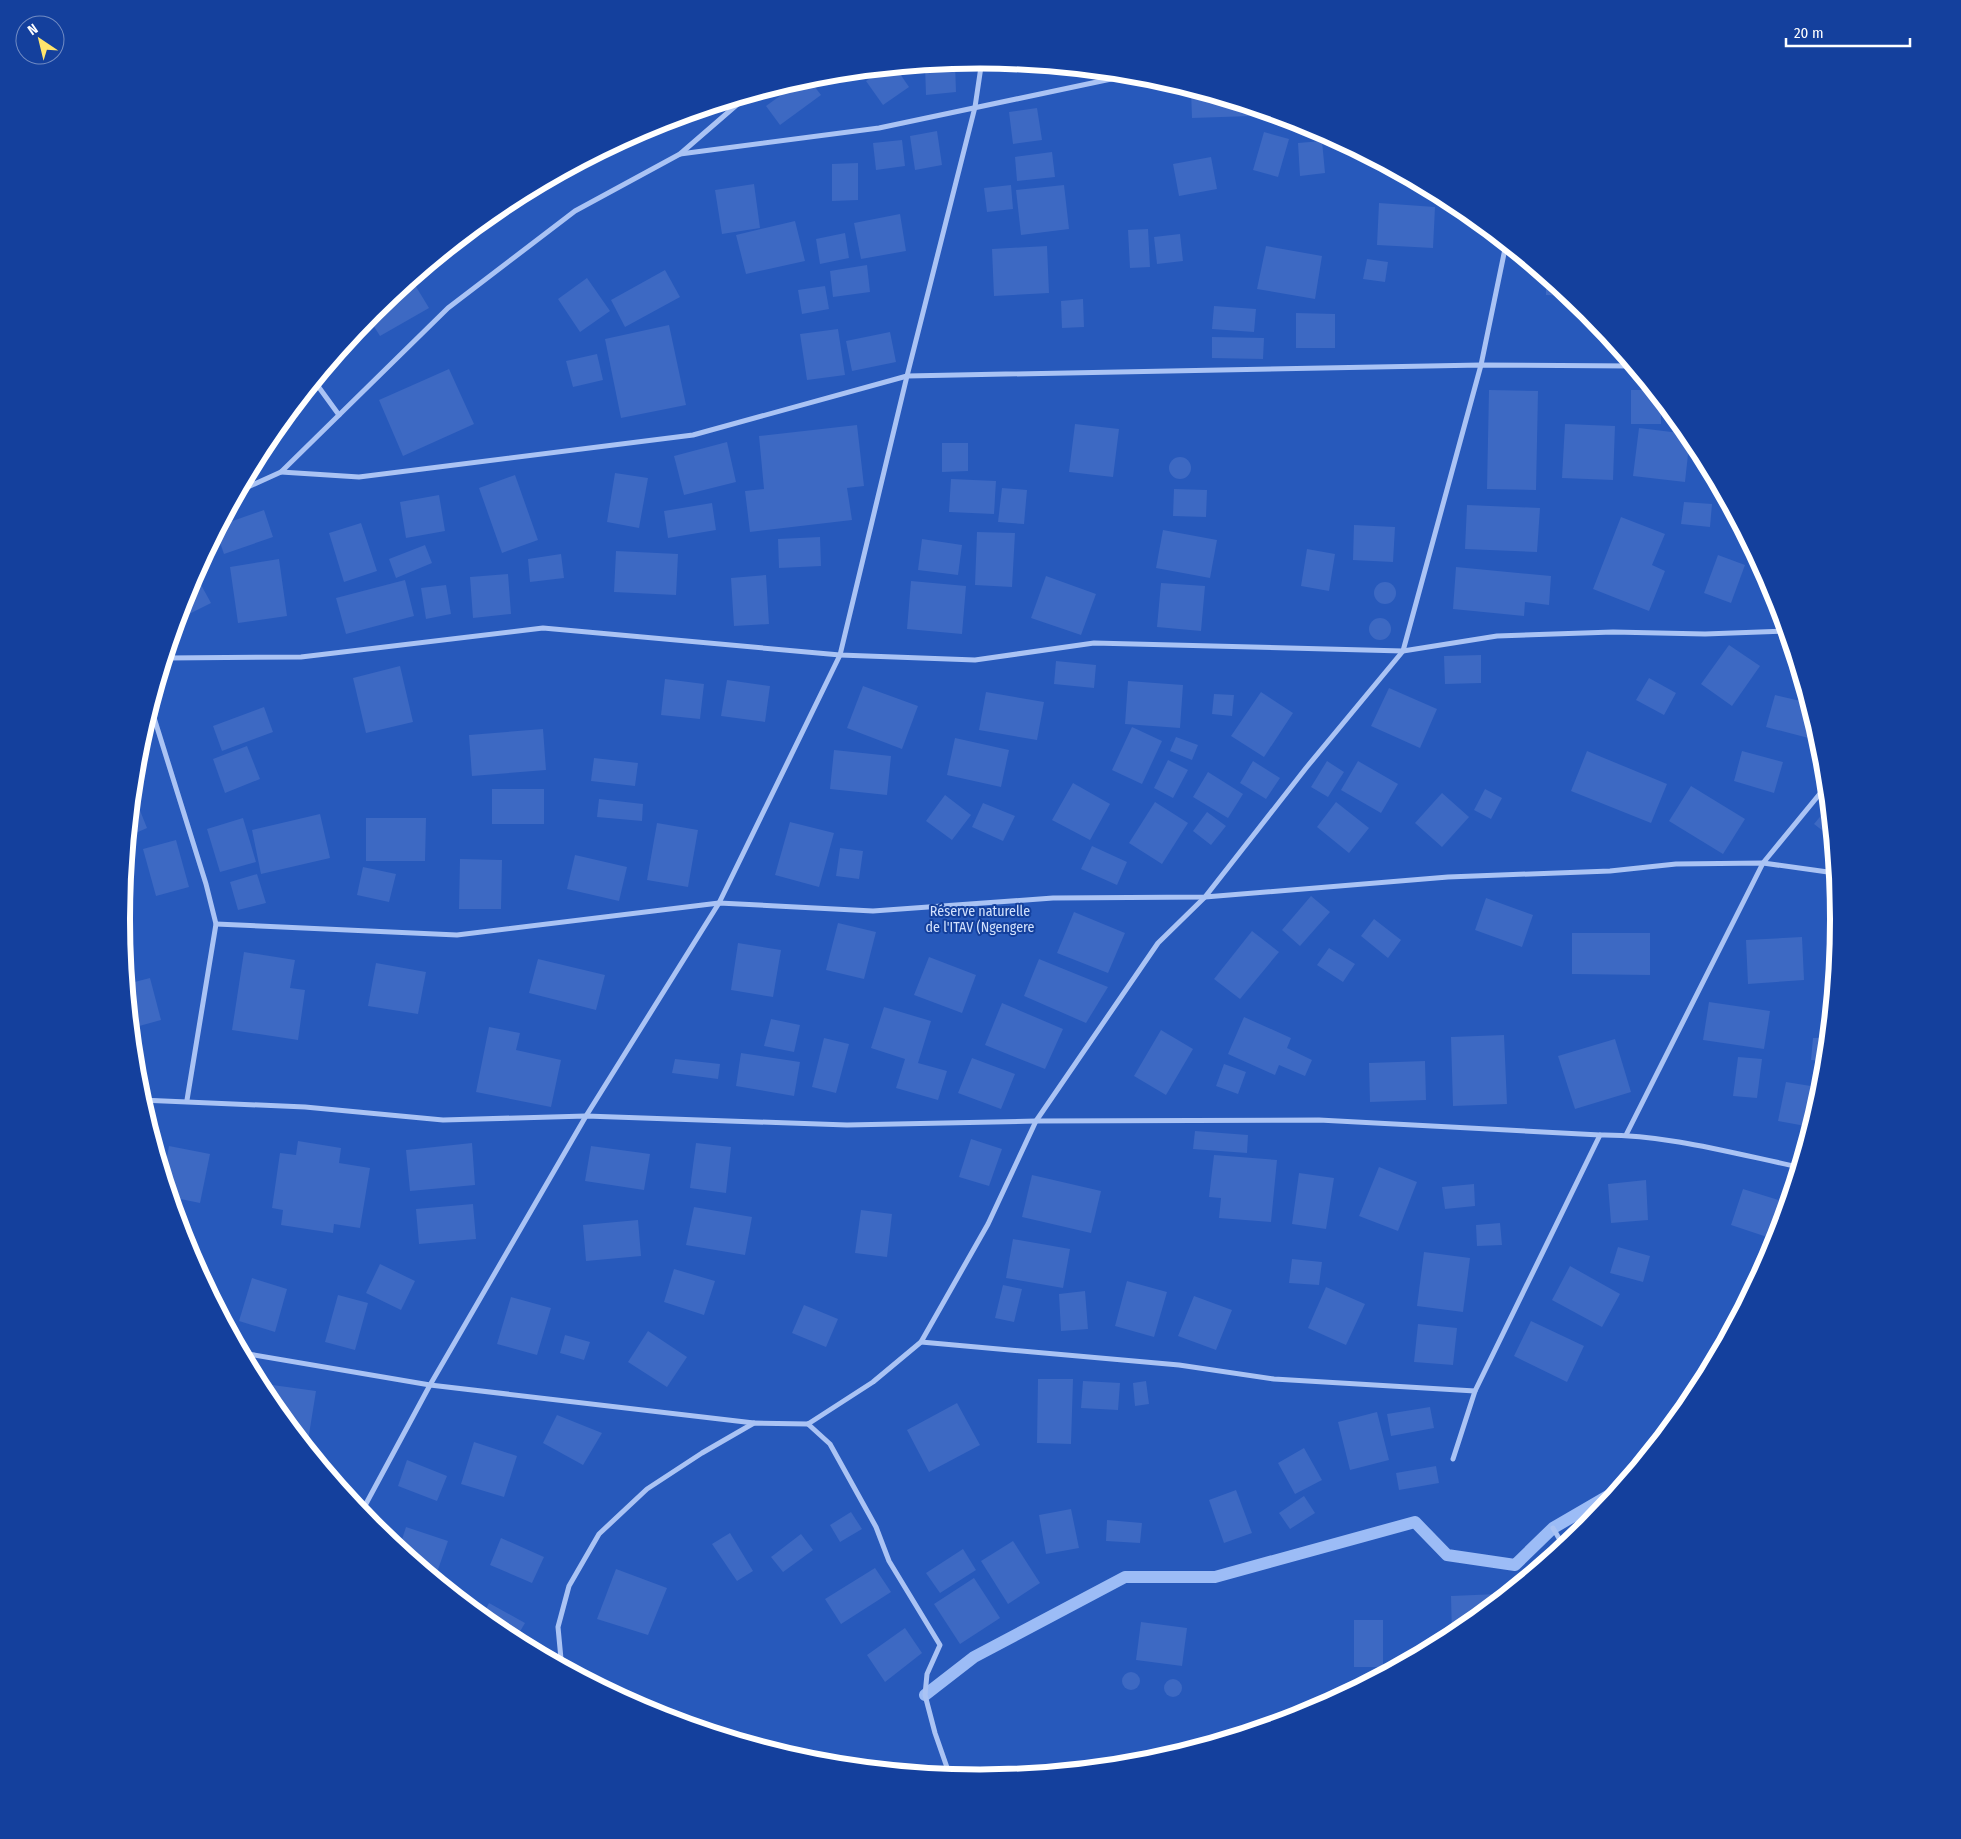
<svg xmlns="http://www.w3.org/2000/svg" width="1961" height="1839" font-family="'Fira Sans Condensed',sans-serif">
<rect width="100%" height="100%" fill="#14409d"/>
<circle fill="#2759bb" cx="980" cy="920" r="857"/>
<g fill="none" stroke-linecap="round" stroke-linejoin="round">
<path stroke="#9cbcf6" stroke-width="12" d="M925,1695l49,-38 151,-80h90l200,-55 32,33 68,10 38,-37 67,-39"/>
</g>
<g fill="#3d69c3">
<path d="M955,63l1,29 -30,3 -1,-30z"/>
<path d="M896,68l13,19 -26,18 -17,-24 17,-11z"/>
<path d="M808,78l13,17 -41,30 -14,-19 36,-26z"/>
<path d="M1191,90l60,18v8l-59,2z"/>
<path d="M1037,108l5,32 -29,4 -4,-32z"/>
<path d="M701,110l-11,10 -4,-5 11,-3z"/>
<path d="M1281,117l16,5h-16z"/>
<path d="M937,131l5,34 -27,5 -5,-34z"/>
<path d="M639,132l2,3 -31,21 -4,-6z"/>
<path d="M1264,132l25,7 -11,38 -25,-7z"/>
<path d="M902,140l3,26 -29,4 -3,-27z"/>
<path d="M1322,141l3,32 -25,3 -2,-33z"/>
<path d="M1052,152l3,25 -38,4 -2,-24z"/>
<path d="M1211,157l6,32 -38,7 -6,-32z"/>
<path d="M858,163v37l-26,1v-37z"/>
<path d="M754,184l6,44 -38,6 -7,-44z"/>
<path d="M1011,185l2,24 -26,3 -3,-24z"/>
<path d="M1064,185l5,44 -48,6 -5,-45z"/>
<path d="M1379,203l56,4 -2,41 -56,-3z"/>
<path d="M900,214l6,37 -45,8 -7,-36z"/>
<path d="M795,221l10,40 -59,13 -10,-39z"/>
<path d="M1148,229l2,38 -20,1 -2,-38z"/>
<path d="M845,233l4,25 -29,6 -4,-25z"/>
<path d="M1180,234l3,27 -26,3 -3,-27z"/>
<path d="M1047,246l2,47 -55,3 -2,-47z"/>
<path d="M1266,246l56,10 -7,43 -58,-10z"/>
<path d="M1367,259l21,3 -3,20 -22,-3z"/>
<path d="M867,265l3,27 -37,5 -3,-26z"/>
<path d="M665,270l15,27 -55,30 -14,-27z"/>
<path d="M1546,277l12,10 11,9 -23,-1z"/>
<path d="M587,278l23,33 -30,21 -22,-33z"/>
<path d="M412,280l17,28 -49,28 -12,-19z"/>
<path d="M825,286l4,23 -27,5 -4,-24z"/>
<path d="M1083,299l1,28 -22,1 -1,-27z"/>
<path d="M1214,306l42,3 -2,23 -42,-3z"/>
<path d="M1296,313l39,1v34h-39z"/>
<path d="M1590,314l10,12 3,3 -15,-2z"/>
<path d="M669,325l17,80 -65,13 -16,-79z"/>
<path d="M838,329l7,46 -38,5 -7,-46z"/>
<path d="M890,332l6,30 -44,9 -6,-30z"/>
<path d="M1212,337l52,1 -1,21 -51,-1z"/>
<path d="M597,354l6,26 -30,7 -7,-26z"/>
<path d="M449,369l25,55 -71,32 -24,-56z"/>
<path d="M1489,390l49,1 -2,99 -49,-1z"/>
<path d="M1631,390h21l9,10v24h-30z"/>
<path d="M1075,424l44,5 -6,48 -44,-5z"/>
<path d="M1565,424l50,2 -2,54 -51,-2z"/>
<path d="M857,425l7,61 -17,2 5,32 -102,12 -5,-41 19,-2 -5,-53z"/>
<path d="M1639,428l49,6 2,2 -5,46 -52,-6z"/>
<path d="M727,442l9,40 -52,13 -10,-39z"/>
<path d="M942,443h26v28l-26,1z"/>
<circle cx="1180" cy="468" r="11"/>
<path d="M615,473l33,5 -9,50 -32,-6z"/>
<path d="M515,475l23,65 -36,13 -23,-65z"/>
<path d="M951,479l45,2 -2,33 -45,-2z"/>
<path d="M1002,488l25,2 -3,34 -26,-2z"/>
<path d="M1174,489l33,1 -1,27 -33,-1z"/>
<path d="M439,495l6,36 -39,7 -6,-36z"/>
<path d="M1684,502l28,2 -2,23 -29,-3z"/>
<path d="M712,503l4,27 -48,8 -4,-27z"/>
<path d="M1467,505l73,3 -3,44 -72,-3z"/>
<path d="M264,510l9,27 -49,17 -7,-20 4,-9z"/>
<path d="M1621,517l44,17 -13,31 13,6 -16,40 -56,-22z"/>
<path d="M361,523l16,48 -33,11 -15,-49z"/>
<path d="M1354,525l41,2 -2,35 -40,-2z"/>
<path d="M1163,530l54,10 -7,38 -54,-10z"/>
<path d="M977,532l38,1 -3,54 -37,-2z"/>
<path d="M820,537l1,29 -42,2 -1,-29z"/>
<path d="M922,539l40,6 -4,30 -40,-5z"/>
<path d="M425,545l7,18 -36,15 -7,-19z"/>
<path d="M1307,549l28,5 -6,37 -28,-5z"/>
<path d="M616,551l62,3 -2,41 -62,-3z"/>
<path d="M561,554l3,24 -34,4 -2,-23z"/>
<path d="M1718,555l27,10 -14,38 -27,-10z"/>
<path d="M279,559l8,57 -49,7 -8,-56z"/>
<path d="M1456,567l95,9 -2,29 -24,-3 -1,14 -71,-7z"/>
<path d="M195,574l16,29 -34,17 10,-30z"/>
<path d="M508,574l3,40 -38,4 -3,-41z"/>
<path d="M766,575l3,49 -35,2 -3,-48z"/>
<path d="M1046,576l50,18 -15,41 -50,-17z"/>
<path d="M405,580l9,36 -68,18 -10,-36z"/>
<path d="M911,581l55,5 -4,48 -55,-5z"/>
<circle cx="1385" cy="593" r="11"/>
<path d="M1161,583l44,3 -4,45 -44,-4z"/>
<path d="M446,585l5,29 -25,5 -5,-31z"/>
<circle cx="1380" cy="629" r="11"/>
<path d="M1729,645l31,21 -28,40 -31,-22z"/>
<path d="M1481,655v28l-36,1 -1,-28z"/>
<path d="M1056,661l40,4 -2,23 -40,-4z"/>
<path d="M400,666l13,56 -47,11 -13,-55z"/>
<path d="M1649,678l27,15 -12,22 -28,-15z"/>
<path d="M665,679l39,5 -4,35 -39,-4z"/>
<path d="M727,680l43,6 -5,36 -44,-6z"/>
<path d="M1128,681l55,4 -3,43 -55,-4z"/>
<path d="M863,686l55,20 -16,43 -55,-21z"/>
<path d="M1389,688l48,21 -17,39 -49,-22z"/>
<path d="M986,692l58,10 -7,38 -58,-10z"/>
<path d="M1261,692l32,21 -29,44 -33,-21z"/>
<path d="M1214,694l20,1 -2,21 -20,-2z"/>
<path d="M1775,695l34,8 11,38 -54,-14z"/>
<path d="M264,707l9,25 -51,19 -9,-25z"/>
<path d="M1132,727l30,14 -20,43 -30,-14z"/>
<path d="M543,729l3,41 -74,6 -3,-41z"/>
<path d="M1176,737l22,8 -6,15 -22,-9z"/>
<path d="M955,738l54,12 -8,37 -54,-12z"/>
<path d="M247,746l13,33 -35,14 -12,-34z"/>
<path d="M834,750l57,6 -4,39 -57,-6z"/>
<path d="M1587,751l80,33 -16,39 -80,-32z"/>
<path d="M1742,751l41,11 -9,31 -40,-12z"/>
<path d="M594,758l44,5 -3,23 -44,-5z"/>
<path d="M1168,760l20,10 -15,28 -19,-10z"/>
<path d="M1253,761l27,17 -14,21 -26,-16z"/>
<path d="M1327,761l17,11 -16,25 -17,-10z"/>
<path d="M1358,761l40,23 -17,29 -40,-23z"/>
<path d="M1208,772l35,22 -15,24 -35,-21z"/>
<path d="M1073,783l37,21 -20,36 -38,-20z"/>
<path d="M1691,786l54,33 -22,35 -54,-33z"/>
<rect x="492" y="789" width="52" height="35"/>
<path d="M1485,789l17,9 -11,21 -17,-9z"/>
<path d="M133,793l14,35 -18,8z"/>
<path d="M1442,793l27,24 -27,30 -27,-24z"/>
<path d="M945,795l26,20 -19,25 -26,-19z"/>
<path d="M599,799l44,5 -1,17 -45,-4z"/>
<path d="M1155,802l33,21 -26,41 -33,-21z"/>
<path d="M1336,802l33,26 -20,25 -32,-26z"/>
<path d="M983,803l32,13 -12,25 -31,-14z"/>
<path d="M1829,806l3,32 -18,-14z"/>
<path d="M1207,812l19,14 -15,19 -18,-14z"/>
<path d="M320,814l10,44 -69,16 -9,-44z"/>
<path d="M243,818l13,44 -36,10 -13,-43z"/>
<path d="M366,818h60l-1,43h-59z"/>
<path d="M790,822l44,11 -15,54 -44,-12z"/>
<path d="M657,823l41,7 -10,57 -41,-7z"/>
<path d="M176,840l13,47 -33,9 -13,-47z"/>
<path d="M1092,846l35,16 -10,23 -36,-16z"/>
<path d="M840,848l23,3 -4,28 -23,-3z"/>
<path d="M575,855l52,12 -8,34 -52,-12z"/>
<path d="M460,859l42,1 -1,49h-42z"/>
<path d="M363,867l33,7 -7,28 -32,-7z"/>
<path d="M257,874l9,29 -28,7 -8,-28z"/>
<path d="M1311,896l19,16 -30,34 -18,-16z"/>
<path d="M1486,898l47,17 -11,32 -47,-17z"/>
<path d="M1074,912l51,21 -17,40 -51,-20z"/>
<path d="M1374,919l27,21 -13,18 -27,-22z"/>
<path d="M838,923l38,9 -12,47 -38,-9z"/>
<path d="M1252,931l27,21 -39,47 -26,-20z"/>
<path d="M1572,933h78v42l-78,-1z"/>
<path d="M1802,937l2,43 -56,4 -2,-44z"/>
<path d="M738,943l43,7 -8,47 -42,-7z"/>
<path d="M1329,948l26,16 -12,18 -26,-17z"/>
<path d="M244,952l51,8 -5,28 15,2 -7,50 -66,-10z"/>
<path d="M929,957l47,18 -14,38 -48,-18z"/>
<path d="M538,959l67,16 -9,35 -67,-17z"/>
<path d="M1039,959l69,28 -22,36 -62,-27z"/>
<path d="M376,963l50,9 -8,42 -50,-8z"/>
<path d="M150,978l11,42 -29,8 -5,-44z"/>
<path d="M1709,1002l61,9 -6,38 -61,-9z"/>
<path d="M1002,1003l61,26 -18,40 -60,-24z"/>
<path d="M884,1007l47,14 -13,42 29,8 -9,29 -42,-12 9,-29 -34,-11z"/>
<path d="M1244,1017l47,21 -4,10 25,12 -7,16 -26,-11 -4,10 -47,-21z"/>
<path d="M771,1019l29,6 -6,27 -30,-6z"/>
<path d="M489,1027l31,6 -4,17 45,10 -10,47 -75,-15z"/>
<path d="M1161,1030l32,19 -27,46 -32,-19z"/>
<path d="M1504,1035l3,69 -54,2 -2,-69z"/>
<path d="M824,1038l25,6 -13,49 -24,-6z"/>
<path d="M1813,1038h15l-2,23 -15,-1z"/>
<path d="M1615,1039l16,53 -56,17 -17,-53z"/>
<path d="M741,1053l59,9 -6,34 -58,-10z"/>
<path d="M1738,1057l24,2 -5,39 -24,-2z"/>
<path d="M972,1058l43,16 -14,35 -43,-16z"/>
<path d="M675,1059l45,5 -2,15 -46,-6z"/>
<path d="M1425,1061l1,39 -56,2 -1,-39z"/>
<path d="M1224,1064l22,8 -8,22 -22,-8z"/>
<path d="M1786,1082l37,6 -12,39 -33,-6z"/>
<path d="M1195,1131l53,4 -1,18 -54,-4z"/>
<path d="M971,1139l31,10 -13,37 -30,-9z"/>
<path d="M298,1141l43,7 -2,15 31,5 -10,60 -26,-4 -1,9 -52,-8 2,-15 -11,-2 8,-55 16,2z"/>
<path d="M472,1143l3,42 -65,6 -4,-41z"/>
<path d="M696,1143l35,4 -5,46 -36,-5z"/>
<path d="M169,1146l41,8 -10,49 -29,-6 -7,-24z"/>
<path d="M591,1146l59,8 -6,36 -59,-9z"/>
<path d="M1214,1155l63,5 -6,62 -52,-4 2,-20 -12,-1z"/>
<path d="M1379,1167l38,15 -19,49 -39,-15z"/>
<path d="M1299,1173l35,5 -8,51 -34,-5z"/>
<path d="M1032,1175l69,16 -10,42 -69,-16z"/>
<path d="M1646,1180l2,40 -37,3 -3,-39z"/>
<path d="M1474,1184l1,22 -30,3 -3,-22z"/>
<path d="M1743,1189l42,13 -12,37 -42,-14z"/>
<path d="M473,1204l3,35 -57,5 -3,-35z"/>
<path d="M694,1207l58,10 -7,38 -59,-10z"/>
<path d="M861,1210l31,4 -5,43 -32,-4z"/>
<path d="M638,1220l3,36 -55,5 -3,-36z"/>
<path d="M1500,1223l2,22 -25,1 -1,-21z"/>
<path d="M1013,1239l57,10 -7,39 -57,-10z"/>
<path d="M1618,1247l32,9 -7,26 -33,-9z"/>
<path d="M1424,1252l46,6 -7,54 -46,-6z"/>
<path d="M1292,1259l30,3 -3,23 -30,-2z"/>
<path d="M380,1264l35,17 -14,29 -35,-17z"/>
<path d="M1570,1266l50,28 -18,33 -50,-27z"/>
<path d="M674,1269l41,12 -11,34 -40,-13z"/>
<path d="M252,1278l35,11 -12,43 -36,-11z"/>
<path d="M1127,1281l40,11 -13,45 -39,-11z"/>
<path d="M1003,1285l19,4 -8,33 -19,-4z"/>
<path d="M1326,1287l39,17 -19,41 -38,-17z"/>
<path d="M1085,1291l3,38 -27,2 -2,-37z"/>
<path d="M338,1295l30,8 -13,47 -30,-8z"/>
<path d="M1194,1296l38,14 -16,40 -38,-14z"/>
<path d="M511,1297l40,11 -14,47 -40,-11z"/>
<path d="M804,1305l34,14 -12,28 -34,-14z"/>
<path d="M1531,1321l53,25 -17,36 -53,-26z"/>
<path d="M1418,1324l39,4 -4,37 -39,-3z"/>
<path d="M648,1331l39,26 -20,30 -39,-25z"/>
<path d="M565,1335l25,7 -6,18 -24,-7z"/>
<path d="M1038,1379h35l-2,65 -34,-1z"/>
<path d="M1083,1381l37,2 -2,27 -37,-2z"/>
<path d="M1146,1381l3,23 -14,2 -2,-23z"/>
<path d="M258,1383l58,8 -9,56 -41,-50z"/>
<path d="M957,1403l23,42 -51,27 -22,-42z"/>
<path d="M1430,1407l4,21 -43,8 -4,-22z"/>
<path d="M1377,1412l12,48 -39,10 -12,-48z"/>
<path d="M557,1415l45,18 -19,32 -40,-22z"/>
<path d="M474,1442l43,14 -13,41 -43,-13z"/>
<path d="M1304,1448l18,32 -27,14 -17,-31z"/>
<path d="M407,1460l40,16 -10,25 -39,-15z"/>
<path d="M1436,1466l3,17 -40,7 -3,-17z"/>
<path d="M1236,1490l16,43 -28,10 -15,-43z"/>
<path d="M1304,1496l11,17 -25,16 -11,-16z"/>
<path d="M1071,1509l8,39 -33,6 -7,-39z"/>
<path d="M851,1512l11,17 -22,13 -10,-17z"/>
<path d="M1107,1520l35,3 -2,20 -34,-2z"/>
<path d="M406,1527l42,14 -13,37 -36,-29z"/>
<path d="M730,1533l23,38 -16,10 -25,-37z"/>
<path d="M801,1534l12,16 -30,22 -12,-15z"/>
<path d="M501,1538l43,19 -12,26 -42,-18z"/>
<path d="M1013,1541l27,42 -32,21 -27,-43z"/>
<path d="M963,1549l13,21 -36,23 -14,-20z"/>
<path d="M875,1568l16,24 -50,32 -16,-25z"/>
<path d="M616,1569l51,19 -19,47 -51,-16z"/>
<path d="M974,1578l26,40 -40,26 -26,-40z"/>
<path d="M1498,1594v7l-46,36 -1,-41z"/>
<path d="M489,1603l36,20 -10,17 -12,-6 -21,-17z"/>
<rect x="1354" y="1620" width="29" height="47"/>
<path d="M1141,1622l46,6 -5,38 -46,-6z"/>
<path d="M905,1628l17,25 -37,29 -18,-27z"/>
<circle cx="1131" cy="1681" r="9"/>
<circle cx="1173" cy="1688" r="9"/>
<path d="M1053,1764l9,7 -16,2z"/>
</g>
<g fill="none" stroke-linecap="round" stroke-linejoin="round">
<g stroke="#aac3f4" stroke-width="5">
<path d="M680,154l199,-26 251,-53"/>
<path d="M315,382l24,33"/>
<path d="M281,472l78,5 334,-42 214,-59 574,-11 151,1"/>
<path d="M239,491l42,-19 167,-164 127,-97 105,-57 67,-58"/>
<path d="M166,658l135,-1 242,-29 297,27 135,5 119,-17 309,8 94,-15 116,-4 92,2 82,-3"/>
<path d="M151,708l55,176 10,40 -29,176"/>
<path d="M216,924l241,11 262,-32 154,8 180,-13 152,-1 243,-20 162,-6 66,-7 87,-1 72,10"/>
<path d="M141,1100l164,7 138,13 143,-4 261,9 189,-4 283,-1 281,15c65,-1 136,19 199,32"/>
<path d="M1626,1135l137,-272 64,-78"/>
<path d="M921,1342l258,23 95,14 201,12"/>
<path d="M242,1353l188,32 324,38"/>
<path d="M808,1424l22,20 46,83 13,34 51,84 -13,29 -2,21 10,38 15,43"/>
<path d="M1453,1459l22,-68 125,-256"/>
<path d="M361,1513l69,-128 156,-269 133,-213 121,-248 67,-279 68,-269 7,-47"/>
<path d="M1553,1528l11,19"/>
<path d="M564,1667l-3,-8 -3,-32 11,-41 30,-52 48,-45 55,-36 52,-30 54,1 65,-42 48,-40 67,-118 48,-103 122,-178 47,-46 101,-129 97,-117 78,-286 25,-121"/>
<path d="M603,1688c16,4 38,12 48,25"/>
</g>
</g>
<g text-anchor="middle" stroke-width="4" stroke-linejoin="round" paint-order="stroke">
<g font-size="14" fill="#d2e1fd" stroke="#14409d">
<text x="980" y="916">Réserve naturelle<tspan x="980" dy="16">de l'ITAV (Ngengere</tspan></text>
</g>
</g>
<path d="M0 0H1961V1839H0ZM130 919a850 850 0 1 1 1700 0a850 850 0 1 1-1700 0Z" fill="#14409d" fill-rule="evenodd"/>
<path fill="none" stroke="#fff" stroke-width="6" d="M130 919a850 850 0 1 1 1700 0a850 850 0 1 1-1700 0Z"/>
<g transform="translate(40 40) rotate(325)"><circle r="24" fill="#14409d" stroke="#728cc4"/>
<path d="M0-4L9 19L0 12L-9 19Z" fill="#ffe56c"/>
<text y="-8" font-size="14" font-weight="bold" text-anchor="middle" fill="#ffffff">N</text>
</g>
<path d="M1786 38v8h124v-8" fill="none" stroke="#ffffff" stroke-width="2.5"/>
<text x="1794" y="38" font-size="15" fill="#ffffff" stroke="#14409d" stroke-width="4" paint-order="stroke">20 m</text>
</svg>
